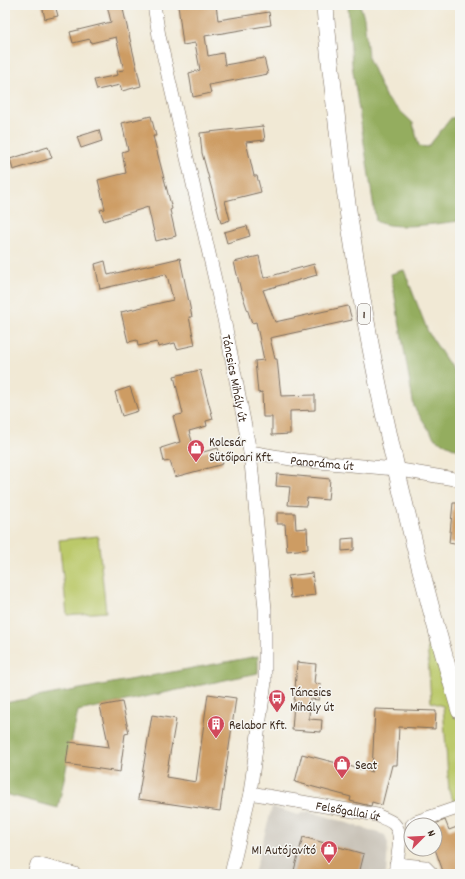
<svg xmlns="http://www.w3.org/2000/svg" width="465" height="879" font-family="Dekko,sans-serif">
<rect width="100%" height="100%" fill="#f6f6f2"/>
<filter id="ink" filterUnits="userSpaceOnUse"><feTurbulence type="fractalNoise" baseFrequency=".025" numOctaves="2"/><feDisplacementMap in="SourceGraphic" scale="8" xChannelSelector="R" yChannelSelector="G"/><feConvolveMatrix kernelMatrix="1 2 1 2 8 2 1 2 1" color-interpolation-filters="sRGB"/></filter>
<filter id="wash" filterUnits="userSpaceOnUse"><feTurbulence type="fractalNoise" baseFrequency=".012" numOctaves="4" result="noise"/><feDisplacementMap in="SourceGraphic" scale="16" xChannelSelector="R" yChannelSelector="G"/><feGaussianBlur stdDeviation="0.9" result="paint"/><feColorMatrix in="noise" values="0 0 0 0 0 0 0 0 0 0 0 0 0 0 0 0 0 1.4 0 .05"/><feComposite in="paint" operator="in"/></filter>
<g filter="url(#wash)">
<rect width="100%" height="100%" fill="#f1e9d5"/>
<path fill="#c9c3b8" d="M272,807l26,8 11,-4 76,24 3,9 -2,30h-132z"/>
<g fill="#bbc96b" stroke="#7b7a44">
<path d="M98,536l8,76 -39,3 -8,-75z"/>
<path d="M436,639l24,82v79l-6,2 -5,-11 -6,-85 -12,-4 -4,-61z"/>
</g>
<g fill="#94ad5f" stroke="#686c3e">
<path d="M348,5h12l4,13 4,39 18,41 27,25 6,23 9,1 23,-29 9,-1v104c-20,2 -68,10 -84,0l-24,-156z"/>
<path d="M404,270l24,62 32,49v70l-25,-12 -21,-32 -23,-133z"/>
<path d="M258,656v17l-180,38 -20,97 -53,-14v-91z"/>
</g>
<g id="blocks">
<g fill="#cd9c63">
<path d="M42,5h13l3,11 -13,3z"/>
<path d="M107,5h15l19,81 -19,5 -2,-6 -23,5 -3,-10 24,-5 -1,-4 7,-1 -8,-33 -25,6 -1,-4 -17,4 -3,-11 41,-10z"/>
<path d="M178,5h38l2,15 51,-8 2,13 -66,11 3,20 15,-3 2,12 39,-7 4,16 -59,11 2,8 -18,4 -4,-24 11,-3 -5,-27 -12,2z"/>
<path d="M151,116l5,20h-3l19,73 -2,1 6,26 -20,5 -8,-34 -44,14 -4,-11 5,-1 -7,-29 28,-7 -4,-21 6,-2 -6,-27z"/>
<path d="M263,126l2,14 -19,2 8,34h3l4,16 -36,9 5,19 -9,3 -19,-70 -2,-20z"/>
<path d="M99,130l3,11 -21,7 -4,-11z"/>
<path d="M48,147l4,11 -39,12 -3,-11z"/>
<path d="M247,226l3,10 -23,7 -3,-11z"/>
<path d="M259,256l5,22 50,-14 3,11 -54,15 12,32 73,-16 4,14 -82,18 5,21h2l4,37 34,-1v15l-25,1v23l-18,1v-18h-9l-1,-25 -4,1 -3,-32 9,-1 -8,-38 -4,1 -11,-32 -7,-29z"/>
<path d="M180,258l12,59h-3l6,28 -18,4 -2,-6 -17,4 -1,-5 -19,4 -1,-6 -9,2 -7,-30 52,-12 -5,-21 -2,-5 -66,15 -5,-25 10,-3 3,14z"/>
<path d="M200,370l13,49 -7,2 1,5 -18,5 7,23 22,-6 5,16 -48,13 -5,-16 -6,1 -3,-14 19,-6 -7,-26 10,-2 -9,-38z"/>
<path d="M130,387l8,24 -16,5 -7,-24z"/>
<path d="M277,474l53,5 -2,21 -21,-2 -1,8 -18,-1 2,-18 -14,-1z"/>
<path d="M453,503h7v42l-11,-2z"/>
<path d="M277,513h18l1,16 11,-1 1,21 -21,2 -2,-27h-8z"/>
<path d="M354,538v12l-12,1v-12z"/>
<path d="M312,573l3,22 -24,3 -3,-22z"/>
<path d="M297,662l19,2 -2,19 7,1 -2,16 -9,-1 -1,20 13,1 -1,12 -29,-2z"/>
<path d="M208,694l28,4 -16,113 -82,-12 14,-84 24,4 -10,58 30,5z"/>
<path d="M122,702l7,31 -4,1 -5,38 -54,-8 3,-22 40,5 -9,-41z"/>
<path d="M375,709l61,2 -1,18 -36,-2 -2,38h-5l-10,40 -10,-3 -1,4 -9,-2 -12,-3 1,-4 -56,-15 7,-28 70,18z"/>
<path d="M445,820l4,10 8,-3 3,9v38h-16l-9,-25v-25z"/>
<path d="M303,837l61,17 -5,20h-66z"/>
</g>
</g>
</g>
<g filter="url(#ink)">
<use href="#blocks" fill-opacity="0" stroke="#7b6d5e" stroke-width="1"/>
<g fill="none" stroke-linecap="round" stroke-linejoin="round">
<g stroke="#7b6d5e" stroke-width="14">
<g id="minor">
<path id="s1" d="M154,5l5,31 65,283 26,133 15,157v73l-15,111 -19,81"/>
<path id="s2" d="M250,452l47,8 98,9 65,11"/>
<path id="s3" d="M250,793l127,22c5,3 13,5 17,9 11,11 2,37 1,50"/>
<path d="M412,825l4,-3 44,-15"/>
<path d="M396,864l29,3 7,7"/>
<path d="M34,874l3,-10 38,10"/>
</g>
</g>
<g stroke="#7b6d5e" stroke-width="18">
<path id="major" d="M325,5c2,36 7,72 11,108 21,203 66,402 124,598"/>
</g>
<use href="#minor" stroke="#fff" stroke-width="13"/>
<use href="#major" stroke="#fff" stroke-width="17"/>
</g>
</g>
<defs>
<g id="shop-pin" transform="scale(0.9)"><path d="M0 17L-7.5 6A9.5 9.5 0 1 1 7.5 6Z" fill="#d1495b" stroke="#f6f6f2"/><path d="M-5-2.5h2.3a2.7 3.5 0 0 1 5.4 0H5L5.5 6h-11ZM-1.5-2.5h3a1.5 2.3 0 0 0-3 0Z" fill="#fff"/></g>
<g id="bus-pin" transform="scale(0.9)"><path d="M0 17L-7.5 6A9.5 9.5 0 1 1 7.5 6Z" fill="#d1495b" stroke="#f6f6f2"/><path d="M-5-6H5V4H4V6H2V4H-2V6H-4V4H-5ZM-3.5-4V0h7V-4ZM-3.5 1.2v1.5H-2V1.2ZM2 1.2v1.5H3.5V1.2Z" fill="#fff"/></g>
<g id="building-pin" transform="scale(0.9)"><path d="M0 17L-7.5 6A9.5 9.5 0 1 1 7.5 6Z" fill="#d1495b" stroke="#f6f6f2"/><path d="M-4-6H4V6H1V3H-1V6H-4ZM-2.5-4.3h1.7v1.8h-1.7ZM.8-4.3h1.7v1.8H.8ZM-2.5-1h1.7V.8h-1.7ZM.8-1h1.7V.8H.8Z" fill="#fff"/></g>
</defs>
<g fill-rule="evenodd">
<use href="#shop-pin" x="196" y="448"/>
<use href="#bus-pin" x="277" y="698"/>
<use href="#building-pin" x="216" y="724"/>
<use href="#shop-pin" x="342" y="764"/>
<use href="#shop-pin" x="329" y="849"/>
</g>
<g text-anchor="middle" stroke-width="3" stroke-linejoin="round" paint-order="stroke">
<rect fill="#f6f6f2" stroke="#73675e" stroke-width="1" x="358" y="304" width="12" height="20" rx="3"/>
<g font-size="12" font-weight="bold" fill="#3b2a1e">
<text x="364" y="318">1</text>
</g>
<g font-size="13" fill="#3b2a1e" stroke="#f6f6f2">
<text dy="5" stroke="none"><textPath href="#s1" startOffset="382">Táncsics Mihály út</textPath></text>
<text dy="5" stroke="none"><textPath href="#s2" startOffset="73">Panoráma út</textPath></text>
<text dy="5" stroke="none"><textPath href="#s3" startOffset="100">Felsőgallai út</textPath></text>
</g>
<g font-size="13" fill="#3b2a1e" stroke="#f6f6f2" text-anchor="start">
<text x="209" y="446">Kolcsár<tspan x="209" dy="15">Sütőipari Kft.</tspan></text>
<text x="290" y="696">Táncsics<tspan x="290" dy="15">Mihály út</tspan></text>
<text x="229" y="729">Relabor Kft.</text>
<text x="355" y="769">Seat</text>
<text x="316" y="854" text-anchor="end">M1 Autójavító</text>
</g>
</g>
<rect width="465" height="879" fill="none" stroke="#f6f6f2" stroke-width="20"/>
<g transform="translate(423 837) rotate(66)"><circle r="19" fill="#f6f6f2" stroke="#aba49d"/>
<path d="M0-3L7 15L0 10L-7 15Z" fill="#d1495b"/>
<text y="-6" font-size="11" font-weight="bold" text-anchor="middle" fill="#3b2a1e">N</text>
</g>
</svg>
